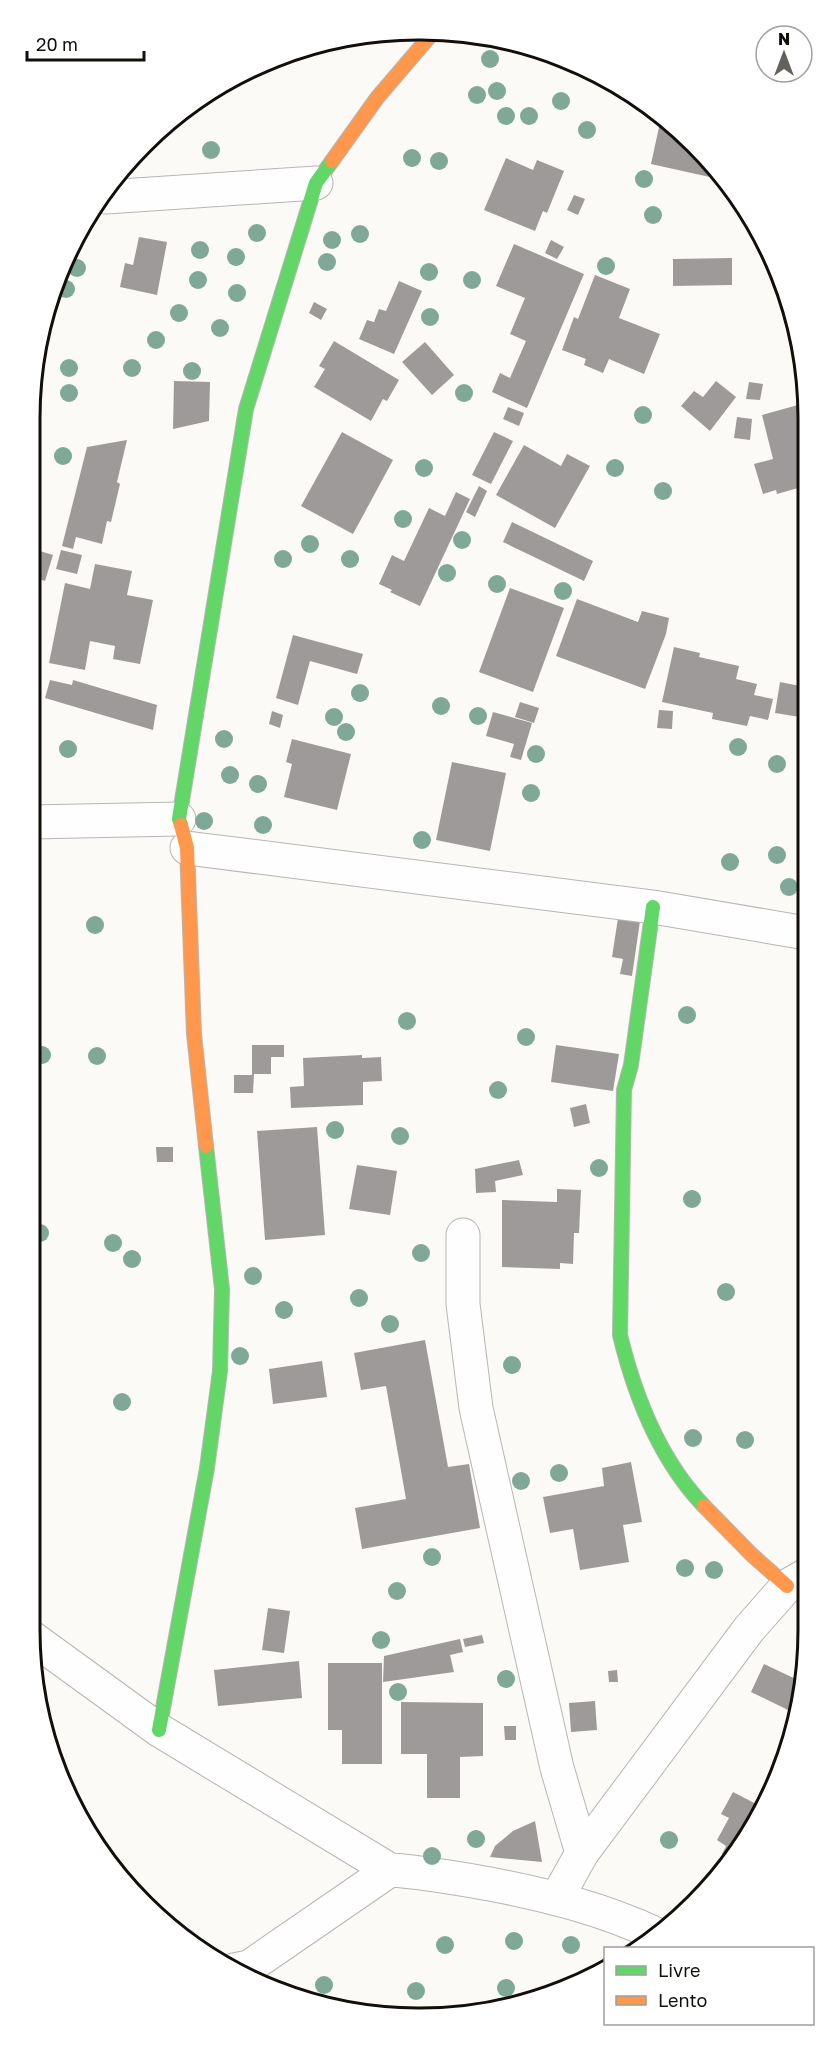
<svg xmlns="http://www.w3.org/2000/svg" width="838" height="2049" font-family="'Golos Text',sans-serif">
<rect width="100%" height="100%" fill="#fcfaf7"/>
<g fill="#9e9a9a">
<path d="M661,118l51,45 11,17 -72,-16z"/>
<path d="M506,158l27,12 4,-10 27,11 -17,42 -4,-2 -8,20 -51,-21z"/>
<path d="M574,195l11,4 -7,16 -11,-5z"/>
<path d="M139,237l28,5 -10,53 -37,-8 5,-24 8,2z"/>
<path d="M551,240l13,7 -7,12 -12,-6z"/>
<path d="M514,244l70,30 -57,134 -35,-16 8,-19 10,5 16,-37 -16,-7 15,-36 -29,-12z"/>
<path d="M732,258v27l-59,1v-27z"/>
<path d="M595,275l35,14 -11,29 41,16 -16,40 -35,-15 -6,14 -19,-8 2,-6 -24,-9 12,-33 4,2z"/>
<path d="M399,281l23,10 -28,63 -35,-15 8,-19 7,2 5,-13 7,2z"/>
<path d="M314,302l13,7 -6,11 -12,-7z"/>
<path d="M334,341l65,39 -12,21 -4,-2 -12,22 -57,-34 11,-18 -6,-3z"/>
<path d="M425,342l29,33 -22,20 -30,-33z"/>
<path d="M174,381l36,1 -1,39 -36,8z"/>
<path d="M716,381l20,16 -26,34 -29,-25 13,-15 9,6z"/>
<path d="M749,382l14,2 -3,16 -14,-1z"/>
<path d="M805,403v83l-28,8 -1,-4 -13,4 -9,-30 19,-5 -11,-44z"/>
<path d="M508,407l16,6 -5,13 -16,-7z"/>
<path d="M737,417l15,2 -2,21 -16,-2z"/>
<path d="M342,432l51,28 -40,74 -52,-28z"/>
<path d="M494,432l19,9 -22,43 -19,-9z"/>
<path d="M127,440l-10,42 3,2 -9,38 -4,-1 -5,23 -26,-7 -3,12 -11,-3 25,-99z"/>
<path d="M524,445l37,21 6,-12 23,12 -35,62 -59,-33z"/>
<path d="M479,486l8,5 -12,26 -9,-5z"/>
<path d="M456,492l14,7 -50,107 -30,-14 2,-2 -13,-6 13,-29 12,6 25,-53 16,8z"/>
<path d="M512,522l81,39 -9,20 -81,-39z"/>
<path d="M30,548l23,7 -8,26 -15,-5z"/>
<path d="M61,550l21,5 -5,19 -21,-5z"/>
<path d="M95,564l37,7 -5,24 26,5 -13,64 -27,-5 2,-13 -25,-5 -5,29 -36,-7 16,-80 25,6z"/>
<path d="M510,588l54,20 -31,84 -54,-20z"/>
<path d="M577,599l61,23 4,-11 27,7 -3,16 -21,55 -89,-33z"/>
<path d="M293,635l70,19 -6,20 -47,-13 -12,44 -22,-7z"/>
<path d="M674,647l26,6 -1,4 40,9 -3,13 21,5 -3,11 19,4 -5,21 -18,-4 -3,10 -35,-7 1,-6 -51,-11z"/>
<path d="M50,680l22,5 1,-5 84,25 -4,25 -108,-32z"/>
<path d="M780,682l25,5 1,31 -31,-5z"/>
<path d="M520,702l19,6 -5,15 -19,-6z"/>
<path d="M659,710l14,1 -1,18 -15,-1z"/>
<path d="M272,711l11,4 -3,13 -11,-4z"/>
<path d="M493,712l39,11 -11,37 -11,-3 4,-13 -28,-8z"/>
<path d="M292,739l59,15 -14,56 -53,-13 8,-33 -6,-2z"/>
<path d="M452,762l54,11 -16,78 -54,-11z"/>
<path d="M618,918l22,3 -8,55 -12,-2 3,-15 -11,-2z"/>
<path d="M252,1045h32v12h-13v17h-17l-1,19h-19v-18h18z"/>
<path d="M556,1045l63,9 -6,37 -62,-9z"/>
<path d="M362,1055v3l19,-1 1,24 -19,1v23l-72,3 -1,-21 14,-1 -1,-28z"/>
<path d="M586,1104l4,19 -16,4 -4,-19z"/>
<path d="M317,1127l8,108 -60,5 -8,-109z"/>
<path d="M156,1147h17v15h-16z"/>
<path d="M519,1160l4,15 -28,6 1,11 -20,1 -1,-24z"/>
<path d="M357,1165l40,6 -7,44 -41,-6z"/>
<path d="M557,1189l24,1 -2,43h-5l-1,31 -13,-1v6l-58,-2v-67l55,2z"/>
<path d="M425,1340l23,127 21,-3 11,64 -118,21 -7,-41 51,-9 -20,-113 -25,4 -7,-37z"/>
<path d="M322,1361l5,36 -54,7 -4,-35z"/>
<path d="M631,1462l11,60 -19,3 6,37 -49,8 -7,-41 -23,4 -7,-36 61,-11 -2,-18z"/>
<path d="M268,1608l22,3 -6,42 -22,-3z"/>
<path d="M482,1635l2,8 -19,4 -2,-8z"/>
<path d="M460,1639l3,13 -13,3 4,17 -71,10 1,-26z"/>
<path d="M299,1661l3,37 -84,8 -4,-36z"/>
<path d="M328,1663h54v101h-40v-34h-14z"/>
<path d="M764,1664l36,17 -3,16 -7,14 -39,-19z"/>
<path d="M617,1670l1,12h-9l-1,-11z"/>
<path d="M595,1701l2,29 -26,2 -2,-29z"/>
<path d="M401,1702l82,1v53l-23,1v41h-33v-44h-26z"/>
<path d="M504,1726h12v14h-11z"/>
<path d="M733,1792l27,14 -28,53 -10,-5 4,-8 -9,-6 12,-22 -8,-4z"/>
<path d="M535,1821l7,41 -52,-5 5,-11 18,-15z"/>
</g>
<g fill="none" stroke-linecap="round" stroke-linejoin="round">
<g stroke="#b8b6b2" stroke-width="35">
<g id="street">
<path d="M106,197l210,-14"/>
<path d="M30,822l149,-3"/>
<path d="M187,848l466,59 153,26"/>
<path d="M463,1235v69l13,104 81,360 25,85"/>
<path d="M31,1637l128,93 231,140c34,2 66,8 100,14 57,11 113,25 166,50"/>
<path d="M557,1898l25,-45 167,-224 38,-43 21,-12"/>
<path d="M234,1970l15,-3 141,-97"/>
</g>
</g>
<g stroke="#b8b6b2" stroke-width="16">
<g id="fast">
<path d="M181,825l-2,-6 67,-410 70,-226 16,-22"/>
<path d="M653,907l-22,158 -7,25 -4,245c15,62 39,124 84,171"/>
<path d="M159,1730l48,-262 13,-97 2,-82 -16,-143"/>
</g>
</g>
<g stroke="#b8b6b2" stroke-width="16">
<g id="slow">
<path d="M332,161l45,-63 53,-62"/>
<path d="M181,825l6,23 7,186 12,112"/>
<path d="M704,1506l48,49 35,31"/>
</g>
</g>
<use href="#street" stroke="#fffefe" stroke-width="33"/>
<use href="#fast" stroke="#63d668" stroke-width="14"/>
<use href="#slow" stroke="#ff974d" stroke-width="14"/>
</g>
<g fill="#7fa898">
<circle cx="490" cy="59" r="9"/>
<circle cx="497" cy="91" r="9"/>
<circle cx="477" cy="95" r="9"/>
<circle cx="561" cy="101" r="9"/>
<circle cx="506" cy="116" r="9"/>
<circle cx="529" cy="116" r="9"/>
<circle cx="587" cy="130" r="9"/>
<circle cx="211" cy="150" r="9"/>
<circle cx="412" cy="158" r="9"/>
<circle cx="439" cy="161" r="9"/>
<circle cx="644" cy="179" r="9"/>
<circle cx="653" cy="215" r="9"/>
<circle cx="257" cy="233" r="9"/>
<circle cx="360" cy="234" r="9"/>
<circle cx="332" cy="240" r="9"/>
<circle cx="200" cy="250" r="9"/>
<circle cx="236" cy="257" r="9"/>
<circle cx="327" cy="262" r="9"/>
<circle cx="606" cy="266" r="9"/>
<circle cx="77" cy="268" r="9"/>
<circle cx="429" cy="272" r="9"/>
<circle cx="198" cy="280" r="9"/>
<circle cx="472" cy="280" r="9"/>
<circle cx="66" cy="289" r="9"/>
<circle cx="237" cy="293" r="9"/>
<circle cx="179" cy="313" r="9"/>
<circle cx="430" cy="317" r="9"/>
<circle cx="220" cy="328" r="9"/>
<circle cx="156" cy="340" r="9"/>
<circle cx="69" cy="368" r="9"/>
<circle cx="132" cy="368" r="9"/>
<circle cx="192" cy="371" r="9"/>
<circle cx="69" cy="393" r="9"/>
<circle cx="464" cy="393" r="9"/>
<circle cx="643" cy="415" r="9"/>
<circle cx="63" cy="456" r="9"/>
<circle cx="424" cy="468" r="9"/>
<circle cx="615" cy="468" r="9"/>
<circle cx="663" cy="491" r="9"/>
<circle cx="403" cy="519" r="9"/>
<circle cx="462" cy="540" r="9"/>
<circle cx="310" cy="544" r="9"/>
<circle cx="283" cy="559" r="9"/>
<circle cx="350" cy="559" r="9"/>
<circle cx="447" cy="573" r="9"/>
<circle cx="497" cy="584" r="9"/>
<circle cx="563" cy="591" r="9"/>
<circle cx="360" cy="693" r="9"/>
<circle cx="441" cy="706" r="9"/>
<circle cx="478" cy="716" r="9"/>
<circle cx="334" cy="717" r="9"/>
<circle cx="346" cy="732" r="9"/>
<circle cx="224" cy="739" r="9"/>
<circle cx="738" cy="747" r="9"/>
<circle cx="68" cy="749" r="9"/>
<circle cx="536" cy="754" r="9"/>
<circle cx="777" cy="764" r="9"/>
<circle cx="230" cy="775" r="9"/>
<circle cx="258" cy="784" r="9"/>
<circle cx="531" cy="793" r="9"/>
<circle cx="204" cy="821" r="9"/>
<circle cx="263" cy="825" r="9"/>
<circle cx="422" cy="840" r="9"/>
<circle cx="777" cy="855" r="9"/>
<circle cx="730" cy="862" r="9"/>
<circle cx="789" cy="887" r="9"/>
<circle cx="95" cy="925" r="9"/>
<circle cx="687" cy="1015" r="9"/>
<circle cx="407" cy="1021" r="9"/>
<circle cx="526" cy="1037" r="9"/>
<circle cx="42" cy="1055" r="9"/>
<circle cx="97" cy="1056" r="9"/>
<circle cx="498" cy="1090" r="9"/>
<circle cx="335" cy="1130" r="9"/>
<circle cx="400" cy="1136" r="9"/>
<circle cx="599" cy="1168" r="9"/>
<circle cx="692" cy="1199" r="9"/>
<circle cx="40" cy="1233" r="9"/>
<circle cx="113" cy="1243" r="9"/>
<circle cx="421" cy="1253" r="9"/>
<circle cx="132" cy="1259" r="9"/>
<circle cx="253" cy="1276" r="9"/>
<circle cx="726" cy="1292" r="9"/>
<circle cx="359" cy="1298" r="9"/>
<circle cx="284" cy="1310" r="9"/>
<circle cx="390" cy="1324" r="9"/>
<circle cx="240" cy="1356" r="9"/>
<circle cx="512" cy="1365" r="9"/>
<circle cx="122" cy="1402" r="9"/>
<circle cx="693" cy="1438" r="9"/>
<circle cx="745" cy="1440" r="9"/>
<circle cx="559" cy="1473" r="9"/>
<circle cx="521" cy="1481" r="9"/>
<circle cx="432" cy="1557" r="9"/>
<circle cx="685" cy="1568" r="9"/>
<circle cx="714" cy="1570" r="9"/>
<circle cx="397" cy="1591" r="9"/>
<circle cx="381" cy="1640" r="9"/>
<circle cx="506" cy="1679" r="9"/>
<circle cx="398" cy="1692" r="9"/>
<circle cx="476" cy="1839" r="9"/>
<circle cx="669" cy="1840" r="9"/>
<circle cx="432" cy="1856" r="9"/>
<circle cx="514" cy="1941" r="9"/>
<circle cx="445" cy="1945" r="9"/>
<circle cx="571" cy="1945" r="9"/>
<circle cx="324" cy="1985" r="9"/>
<circle cx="506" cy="1988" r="9"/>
<circle cx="416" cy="1991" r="9"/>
</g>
<path d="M0 0H838V2049H0ZM418 40H420A378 378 0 0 1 798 418V1630A378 378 0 0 1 420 2008H418A378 378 0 0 1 40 1630V418A378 378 0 0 1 418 40Z" fill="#fff" fill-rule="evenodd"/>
<path fill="none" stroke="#120f0a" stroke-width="3" d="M418 40H420A378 378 0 0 1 798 418V1630A378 378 0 0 1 420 2008H418A378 378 0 0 1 40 1630V418A378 378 0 0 1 418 40Z"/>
<rect x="604" y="1947" width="210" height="78" fill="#ffffff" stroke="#a09f9d" stroke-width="1.5"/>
<rect x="616" y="1966" width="30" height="9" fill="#63d668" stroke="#a09f9d" stroke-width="1.5"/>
<text x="658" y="1977" font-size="18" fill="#120f0a">Livre</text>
<rect x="616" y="1996" width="30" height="9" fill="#ff974d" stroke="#a09f9d" stroke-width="1.5"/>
<text x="658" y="2007" font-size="18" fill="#120f0a">Lento</text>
<g transform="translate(784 54)"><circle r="28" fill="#ffffff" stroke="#a09f9d" stroke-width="1.5"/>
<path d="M0-4.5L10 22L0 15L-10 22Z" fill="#64615d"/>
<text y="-9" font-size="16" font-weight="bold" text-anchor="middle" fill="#120f0a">N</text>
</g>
<path d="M27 51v9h117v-9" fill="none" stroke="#120f0a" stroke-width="3"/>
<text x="36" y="51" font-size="18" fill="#120f0a" stroke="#ffffff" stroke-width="4.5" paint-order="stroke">20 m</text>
</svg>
